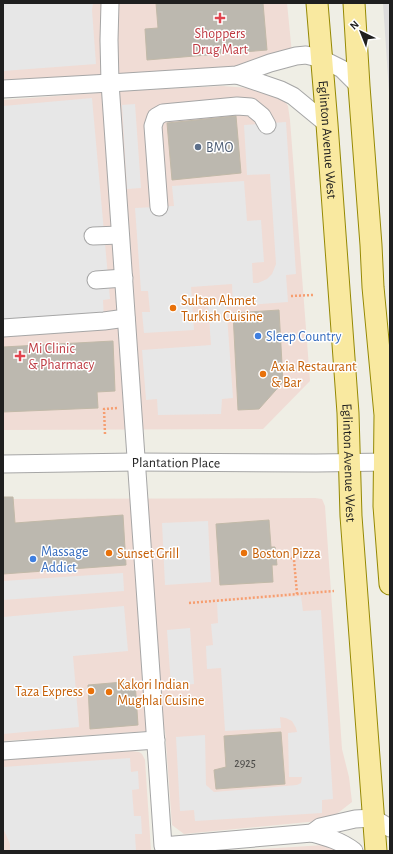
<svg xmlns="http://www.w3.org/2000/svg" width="393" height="854" font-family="'Alegreya Sans',sans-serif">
<rect width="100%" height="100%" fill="#efeee5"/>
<path fill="#dddcdc" d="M383,3h7v104z"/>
<g fill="#f0dcd5">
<path d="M3,3h284l6,61 -290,22z"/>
<path d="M222,86l39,3 19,5 8,12 2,14 20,261 -47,48 -260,1v-330l120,-9z"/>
<path d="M315,498l7,1 3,7 17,243 7,28 3,25 -23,18 -145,14 -12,-9 -7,-95 -162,11v-242z"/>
<path d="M132,751l7,1 3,2 3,6 6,91h-148v-91z"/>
<path d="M324,845l21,6h-114z"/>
</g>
<g fill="#e7e7e7">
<path d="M3,3h90l-1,7 4,54 -93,7z"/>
<path d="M92,98l18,201 -7,1 1,21 -101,7v-222z"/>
<path d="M135,104l6,84 -14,1 -5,-84z"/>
<path d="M286,122l10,152 -10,1 2,27 -55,4 -1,-22 -41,3 3,43 -50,3 -2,-21h8l-2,-21h-7l-6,-83 39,-2 -2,-20 72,-5 3,40 14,-1 3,42 -12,1 1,20h5l9,-4 5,-5 4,-10 -6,-90 -23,1 -3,-50z"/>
<path d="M226,301l7,97 -11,1 -1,15 -63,1 -1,-16 -11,1 -4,-50 69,-5 -3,-42z"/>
<path d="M208,521l3,61 -46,3 -3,-62z"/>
<path d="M123,573l1,18 -121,9v-19z"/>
<path d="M301,596l2,15 18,-1 12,189 -11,1v13l-127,8 -1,-11 -14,1 -4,-74 29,-2 1,50 8,7 83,-7 4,-2 1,-6h-13l-1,-44 9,-1 -1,-4 -4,-7 -6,-3 -6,-1 1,11 -56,3 -4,-63 -14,1 -1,-23 7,-1 -2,-21 7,-1 -1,-21z"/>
<path d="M124,606l4,45 -55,5 6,71 -76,7v-117z"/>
<path d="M190,628l4,56 -23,2 -4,-56z"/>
<path d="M130,758l1,14 7,-1 1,18 -7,1 2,26h7l1,18h-7l1,17h-126v-7l-7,-16v-61z"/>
</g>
<g fill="#bcb8af" stroke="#c1b9a8">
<path d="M156,3h107l4,47 -120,10 -2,-31 13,-1z"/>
<path d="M236,116l5,57 -69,7 -5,-57z"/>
<path d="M279,310l4,72 -24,27 -21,1 -5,-97z"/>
<path d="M113,341l2,50 -18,1 1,16 -95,4v-65z"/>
<path d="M3,497h10l2,26 108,-8 3,50 -123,9z"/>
<path d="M269,520l2,27h4l2,18h-5l1,17 -53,3 -4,-61z"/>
<path d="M135,681l3,44 -48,4 -2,-44z"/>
<path d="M281,732l4,52 -69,5 -2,-19 12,-3 -2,-31z"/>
</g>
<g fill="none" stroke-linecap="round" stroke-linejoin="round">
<g stroke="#a6a6a6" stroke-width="19">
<g id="minor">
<path d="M110,3l-1,37 1,43 53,763 149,-13c15,4 29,8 42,18"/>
<path d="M237,75l44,15 12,6 34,28"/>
<path d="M3,89l107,-6 127,-8 33,-12 26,-7 10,-1 16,4 20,10 17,17"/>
<path d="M159,207l-6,-81 3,-9 7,-4 74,-7 14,1 11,9 5,9"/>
<path d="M93,236l27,-1"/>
<path d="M96,280l28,-2"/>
<path d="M3,328l101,-7 22,-3"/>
<path id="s1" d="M3,464l133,-2 180,1 74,-1"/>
<path d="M3,751l153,-11"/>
<path d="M312,833l8,-6 35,-8 18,-1 17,10"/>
</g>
</g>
<g stroke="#958904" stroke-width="23">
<g id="major">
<path id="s2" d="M317,3l10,121 21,289 3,103 25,335"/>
<path d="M354,3l5,83 12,159 2,42 12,128 -1,91 6,78"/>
</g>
</g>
<g stroke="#f69e70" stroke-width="2.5" stroke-dasharray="2 2" stroke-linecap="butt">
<path d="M291,296l22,-1"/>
<path d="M105,434l-1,-25 14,-1"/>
<path d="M276,556l12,-1 6,5 3,34"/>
<path d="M189,603l145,-12"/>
</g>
<use href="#minor" stroke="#fff" stroke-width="17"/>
<use href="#major" stroke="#f9e9a0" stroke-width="21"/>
</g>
<g fill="#e0444e" stroke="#fff" stroke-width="1.5">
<path d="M218 12h4v4h4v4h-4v4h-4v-4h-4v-4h4z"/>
<path d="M18 350h4v4h4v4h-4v4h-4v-4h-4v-4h4z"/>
</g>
<circle fill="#5c6f8a" stroke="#fff" stroke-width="1.5" cx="198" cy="147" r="4"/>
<g fill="#e8710a" stroke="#fff" stroke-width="1.5">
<circle cx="173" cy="308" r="4"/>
<circle cx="263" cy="374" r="4"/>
<circle cx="109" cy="553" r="4"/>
<circle cx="244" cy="553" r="4"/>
<circle cx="91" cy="691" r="4"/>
<circle cx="109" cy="692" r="4"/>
</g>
<g fill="#3f7fe0" stroke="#fff" stroke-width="1.5">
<circle cx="258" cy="336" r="4"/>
<circle cx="33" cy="559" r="4"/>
</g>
<g text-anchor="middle" stroke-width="3" stroke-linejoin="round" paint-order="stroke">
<g font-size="12" fill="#464543">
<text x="245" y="767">2925</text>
</g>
<g font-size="14" fill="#be3a42" stroke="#fff">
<text x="220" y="38">Shoppers<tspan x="220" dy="16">Drug Mart</tspan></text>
<text x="28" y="353" text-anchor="start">Mi Clinic<tspan x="28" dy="16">&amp; Pharmacy</tspan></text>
</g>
<g font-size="14" fill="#1f1f1f" stroke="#fff">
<text dy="5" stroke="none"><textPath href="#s2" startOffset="137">Eglinton Avenue West</textPath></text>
<text dy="5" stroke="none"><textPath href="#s1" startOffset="173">Plantation Place</textPath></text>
<text dy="5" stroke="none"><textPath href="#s2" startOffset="461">Eglinton Avenue West</textPath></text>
</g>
<g font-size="14" fill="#4e5e75" stroke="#fff" text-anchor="start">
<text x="206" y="152">BMO</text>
</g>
<g font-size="14" fill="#c56008" stroke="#fff" text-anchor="start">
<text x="181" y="305">Sultan Ahmet<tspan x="181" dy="16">Turkish Cuisine</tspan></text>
<text x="271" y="371">Axia Restaurant<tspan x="271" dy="16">&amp; Bar</tspan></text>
<text x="117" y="558">Sunset Grill</text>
<text x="252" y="558">Boston Pizza</text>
<text x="117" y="689">Kakori Indian<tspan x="117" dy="16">Mughlai Cuisine</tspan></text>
<text x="83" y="696" text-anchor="end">Taza Express</text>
</g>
<g font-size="14" fill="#366cbe" stroke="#fff" text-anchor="start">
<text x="266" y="341">Sleep Country</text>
<text x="41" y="556">Massage<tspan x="41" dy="16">Addict</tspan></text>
</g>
</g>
<rect width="393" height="854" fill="none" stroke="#1f1f1f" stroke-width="8"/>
<g transform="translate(361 32) rotate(317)" stroke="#ffffff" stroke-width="3" paint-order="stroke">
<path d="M0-3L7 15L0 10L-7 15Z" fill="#1f1f1f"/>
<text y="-6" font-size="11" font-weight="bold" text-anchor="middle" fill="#1f1f1f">N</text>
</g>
</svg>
